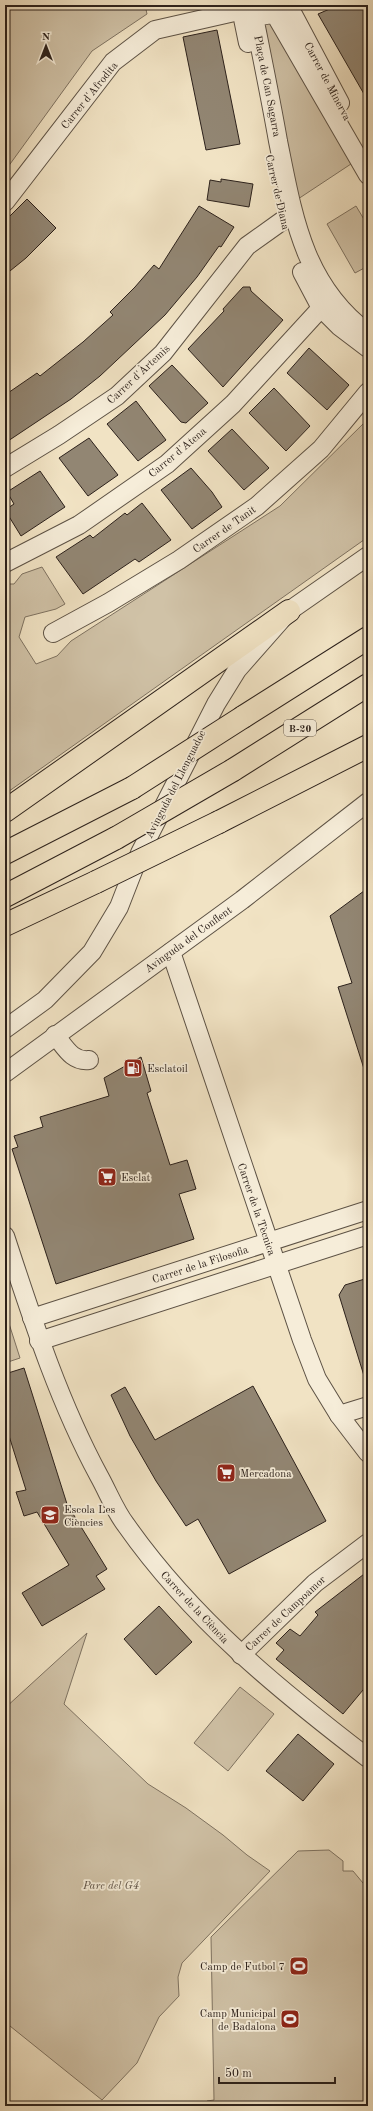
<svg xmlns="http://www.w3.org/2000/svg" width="373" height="2111" font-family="'Old Standard TT',serif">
<rect width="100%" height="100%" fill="#f1e3c4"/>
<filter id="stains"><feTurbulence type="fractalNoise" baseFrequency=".005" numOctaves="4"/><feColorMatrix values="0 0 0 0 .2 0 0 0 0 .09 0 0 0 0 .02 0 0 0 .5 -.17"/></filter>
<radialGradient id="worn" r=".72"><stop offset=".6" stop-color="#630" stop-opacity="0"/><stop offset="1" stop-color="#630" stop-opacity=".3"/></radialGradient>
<g fill="#d0c2a7" stroke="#7e7261">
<path d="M5,5h140l2,9 -55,37 -87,120z"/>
<path d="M274,17l83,143 -62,41 -38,-180z"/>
<path d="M356,206l12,20v40l-13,7 -28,-49z"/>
<path d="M368,419v118l-363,257v-210h9l8,-10 20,-7 23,37 -9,5 -31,8 -6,20 17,27 21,-8 14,-15 209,-135z"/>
<path d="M5,1311l15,47 -15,5z"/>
<path d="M87,1633l-23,71 84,80 38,24 37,27 24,20 23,16 -88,92 -4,14 1,19 -20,21 -22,46 -35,37 -97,-78v-314z"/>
<path d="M240,1687l34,27 -46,57 -34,-28z"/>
<path d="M329,1850l14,11v10h10l15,18v217h-161v-5l7,-1 -3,-163 87,-86z"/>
</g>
<g fill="#928673" stroke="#2c211b">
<path d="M339,5h29v96l-50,-87z"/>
<path d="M217,30l23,114 -34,6 -23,-113z"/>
<path d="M221,179l32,5 -4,23 -42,-7 3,-20 11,2z"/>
<path d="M27,199l29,29 -30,30 -21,17v-54z"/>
<path d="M199,206l35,21 -13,20 -2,-1 -22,31 -32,38 -65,61 -29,23 -66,44v-48l32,-22 3,3 43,-34 30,-27 -3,-3 25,-25 19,-22 5,4z"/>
<path d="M243,287h7l1,4 32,29 -60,67 -35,-38 36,-38 -1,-2z"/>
<path d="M309,348l40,37 -22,25 -40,-37z"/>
<path d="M172,365l36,38 -22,20 -5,-1 -32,-36z"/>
<path d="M274,388l36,38 -24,25 -37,-38z"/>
<path d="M136,401l30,39 -28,21 -31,-37z"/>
<path d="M232,429l37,39 -25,22 -36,-39z"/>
<path d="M89,438l29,37 -30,21 -29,-38z"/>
<path d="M191,468l21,24 10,15 -30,22 -31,-39z"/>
<path d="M40,471l25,36 -44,29 -16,-26 9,-6 -7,-12z"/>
<path d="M142,503l29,37 -32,22 -4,-3 -52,35 -27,-37 34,-22 3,3 32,-25 2,2z"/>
<path d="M368,888v184h-3l-27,-85 14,-4 -22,-67z"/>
<path d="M141,1057l10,34 -4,2 23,72 17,-5 9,29 -17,5 15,45 -138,45 -44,-135 6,-2 -4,-11 29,-9 -3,-10 69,-21 -5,-18z"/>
<path d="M368,1278v100l-3,1 -26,-84 6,-10z"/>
<path d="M24,1368l43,136 40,65 -11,7 9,13 -63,37 -20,-33 47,-28 -32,-53 -13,4 -8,-24 10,-2 -21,-67v-49z"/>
<path d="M253,1386l73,135 -97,53 -31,-55 -12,7 -30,-45 -26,-45 -19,-41 14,-8 30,53z"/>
<path d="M368,1571v113l-25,30 -67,-55 8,-9 -8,-7 14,-14 10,7 18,-21 -3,-3z"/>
<path d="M159,1606l33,36 -36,33 -32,-36z"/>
<path d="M298,1734l36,30 -31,37 -37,-30z"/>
</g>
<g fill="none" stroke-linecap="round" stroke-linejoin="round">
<g stroke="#5d5245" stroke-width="20">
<g id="minor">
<path d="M288,5l52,98"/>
<path d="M241,9l7,34"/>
<path d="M368,175l-92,-159 -4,-2 -12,2 -5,6c8,40 16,79 23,119 15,74 25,144 90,192"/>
<path d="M5,202l108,-140 42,-32 97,-22"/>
<path d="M302,272l19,36 18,18 29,22"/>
<path d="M5,468l54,-33 58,-39 46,-43 84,-107 35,-25"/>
<path d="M5,563l74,-38 88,-61 66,-60 88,-96"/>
<path d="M53,633l55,-30 71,-43 78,-54 64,-57 47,-57"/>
<path d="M171,952l131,388 15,39 22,36 29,38"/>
<path d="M5,1029l40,-29 47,-48 27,-45 21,-54 76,-149 21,-34 52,-59 79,-55"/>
<path d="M55,1035c10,12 17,27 34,25"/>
<path d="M5,1073l237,-173 126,-98"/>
<path d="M5,1236c27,82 53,164 94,240 9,16 16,35 27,49 66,94 152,164 242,233"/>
<path d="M32,1318l336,-108"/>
<path d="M39,1341l329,-106"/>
<path d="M339,1415l29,-9"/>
<path d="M241,1655l74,-72 53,-40"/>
</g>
</g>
<g stroke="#2c211b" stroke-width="24">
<g id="highway">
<path d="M243,717l125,-79"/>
<path d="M233,770l135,-85"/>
<path d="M5,811l284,-200"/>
<path d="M219,822l149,-76"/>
<path d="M5,853l127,-65"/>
<path d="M5,896l111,-58"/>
<path d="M5,925l91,-43"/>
</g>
</g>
<use href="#minor" stroke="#f6edd9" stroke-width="18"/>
<use href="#highway" stroke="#f1e3c4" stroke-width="22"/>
<g stroke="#2c211b" stroke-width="24" stroke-linecap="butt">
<g id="highway-bridge">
<path d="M132,788l111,-71"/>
<path d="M116,838l117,-68"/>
<path d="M96,882l123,-60"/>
</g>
</g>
<use href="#highway-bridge" stroke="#f1e3c4" stroke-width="22"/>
</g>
<defs>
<g id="fuel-square" transform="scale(1)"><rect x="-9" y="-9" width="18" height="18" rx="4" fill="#8f2418" stroke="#f6edd9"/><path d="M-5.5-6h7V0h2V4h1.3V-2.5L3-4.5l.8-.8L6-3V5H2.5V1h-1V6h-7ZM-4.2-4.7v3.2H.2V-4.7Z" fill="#fff"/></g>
<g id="supermarket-square" transform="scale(1)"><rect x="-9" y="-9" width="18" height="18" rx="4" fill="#8f2418" stroke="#f6edd9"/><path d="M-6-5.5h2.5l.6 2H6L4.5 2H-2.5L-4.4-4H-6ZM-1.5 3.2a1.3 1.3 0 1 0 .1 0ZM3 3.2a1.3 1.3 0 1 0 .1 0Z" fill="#fff"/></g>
<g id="school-square" transform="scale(1)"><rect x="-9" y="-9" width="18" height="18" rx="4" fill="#8f2418" stroke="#f6edd9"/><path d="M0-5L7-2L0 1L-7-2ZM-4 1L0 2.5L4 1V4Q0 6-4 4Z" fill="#fff"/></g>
<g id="stadium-square" transform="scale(1)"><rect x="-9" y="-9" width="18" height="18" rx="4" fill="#8f2418" stroke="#f6edd9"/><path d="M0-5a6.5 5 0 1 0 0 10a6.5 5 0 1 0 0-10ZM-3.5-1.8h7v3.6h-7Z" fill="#fff"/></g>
</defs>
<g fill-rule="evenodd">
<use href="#fuel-square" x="133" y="1068"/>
<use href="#supermarket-square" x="107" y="1177"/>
<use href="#supermarket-square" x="226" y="1473"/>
<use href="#school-square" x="50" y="1515"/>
<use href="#stadium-square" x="299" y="1966"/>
<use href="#stadium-square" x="290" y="2019"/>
</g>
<g text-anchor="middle" stroke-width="3.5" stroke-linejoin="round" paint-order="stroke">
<rect fill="#f6edd9" stroke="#695e54" stroke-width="1" x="284" y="720" width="32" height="16" rx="3"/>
<g font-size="10" font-weight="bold" fill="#2c211b">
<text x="300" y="732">B-20</text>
</g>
<g font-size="11" fill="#2c211b" stroke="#f6edd9">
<text transform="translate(328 81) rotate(62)" y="4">Carrer de Minerva</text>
<text transform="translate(268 86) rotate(79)" y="4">Plaça de Can Sagarra</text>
<text transform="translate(89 95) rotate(-51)" y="4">Carrer d'Afrodita</text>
<text transform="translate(278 192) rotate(77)" y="4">Carrer de Diana</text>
<text transform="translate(138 374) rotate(-43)" y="4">Carrer d'Àrtemis</text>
<text transform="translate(177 452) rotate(-40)" y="4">Carrer d'Atena</text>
<text transform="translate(224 529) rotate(-35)" y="4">Carrer de Tanit</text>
<text transform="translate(175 784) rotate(-63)" y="4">Avinguda del Llenguadoc</text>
<text transform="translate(188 939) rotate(-36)" y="4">Avinguda del Conflent</text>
<text transform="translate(257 1209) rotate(71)" y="4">Carrer de la Tècnica</text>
<text transform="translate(200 1264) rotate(-18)" y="4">Carrer de la Filosofia</text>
<text transform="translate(195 1607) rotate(47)" y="4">Carrer de la Ciència</text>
<text transform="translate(285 1613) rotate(-43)" y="4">Carrer de Campoamor</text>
</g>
<g font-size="11" fill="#2c211b" stroke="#f6edd9" text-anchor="start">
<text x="147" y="1072">Esclatoil</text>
<text x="121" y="1181">Esclat</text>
<text x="240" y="1477">Mercadona</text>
<text x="64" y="1513">Escola Les<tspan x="64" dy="13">Ciències</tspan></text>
<text x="285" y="1970" text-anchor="end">Camp de Futbol 7</text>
<text x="276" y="2017" text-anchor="end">Camp Municipal<tspan x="276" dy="13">de Badalona</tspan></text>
</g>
<g font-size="11" font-style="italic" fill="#5d5145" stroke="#f6edd9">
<text x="111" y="1889">Parc del G4</text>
</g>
</g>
<rect width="373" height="2111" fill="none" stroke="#f1e3c4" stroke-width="20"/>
<rect x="6" y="6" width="361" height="2099" fill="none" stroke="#2c211b" stroke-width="2"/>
<rect x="10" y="10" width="353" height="2091" fill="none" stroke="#2c211b"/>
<g transform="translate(46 46)" stroke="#f6edd9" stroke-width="3" paint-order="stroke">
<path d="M0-3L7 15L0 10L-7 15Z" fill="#2c211b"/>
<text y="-6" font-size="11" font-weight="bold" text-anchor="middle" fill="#2c211b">N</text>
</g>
<path d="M219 2077v6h116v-6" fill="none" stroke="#2c211b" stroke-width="2"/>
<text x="225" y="2077" font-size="12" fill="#2c211b" stroke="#f6edd9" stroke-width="3" paint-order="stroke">50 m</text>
<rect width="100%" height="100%" filter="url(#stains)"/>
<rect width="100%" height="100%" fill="url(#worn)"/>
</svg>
